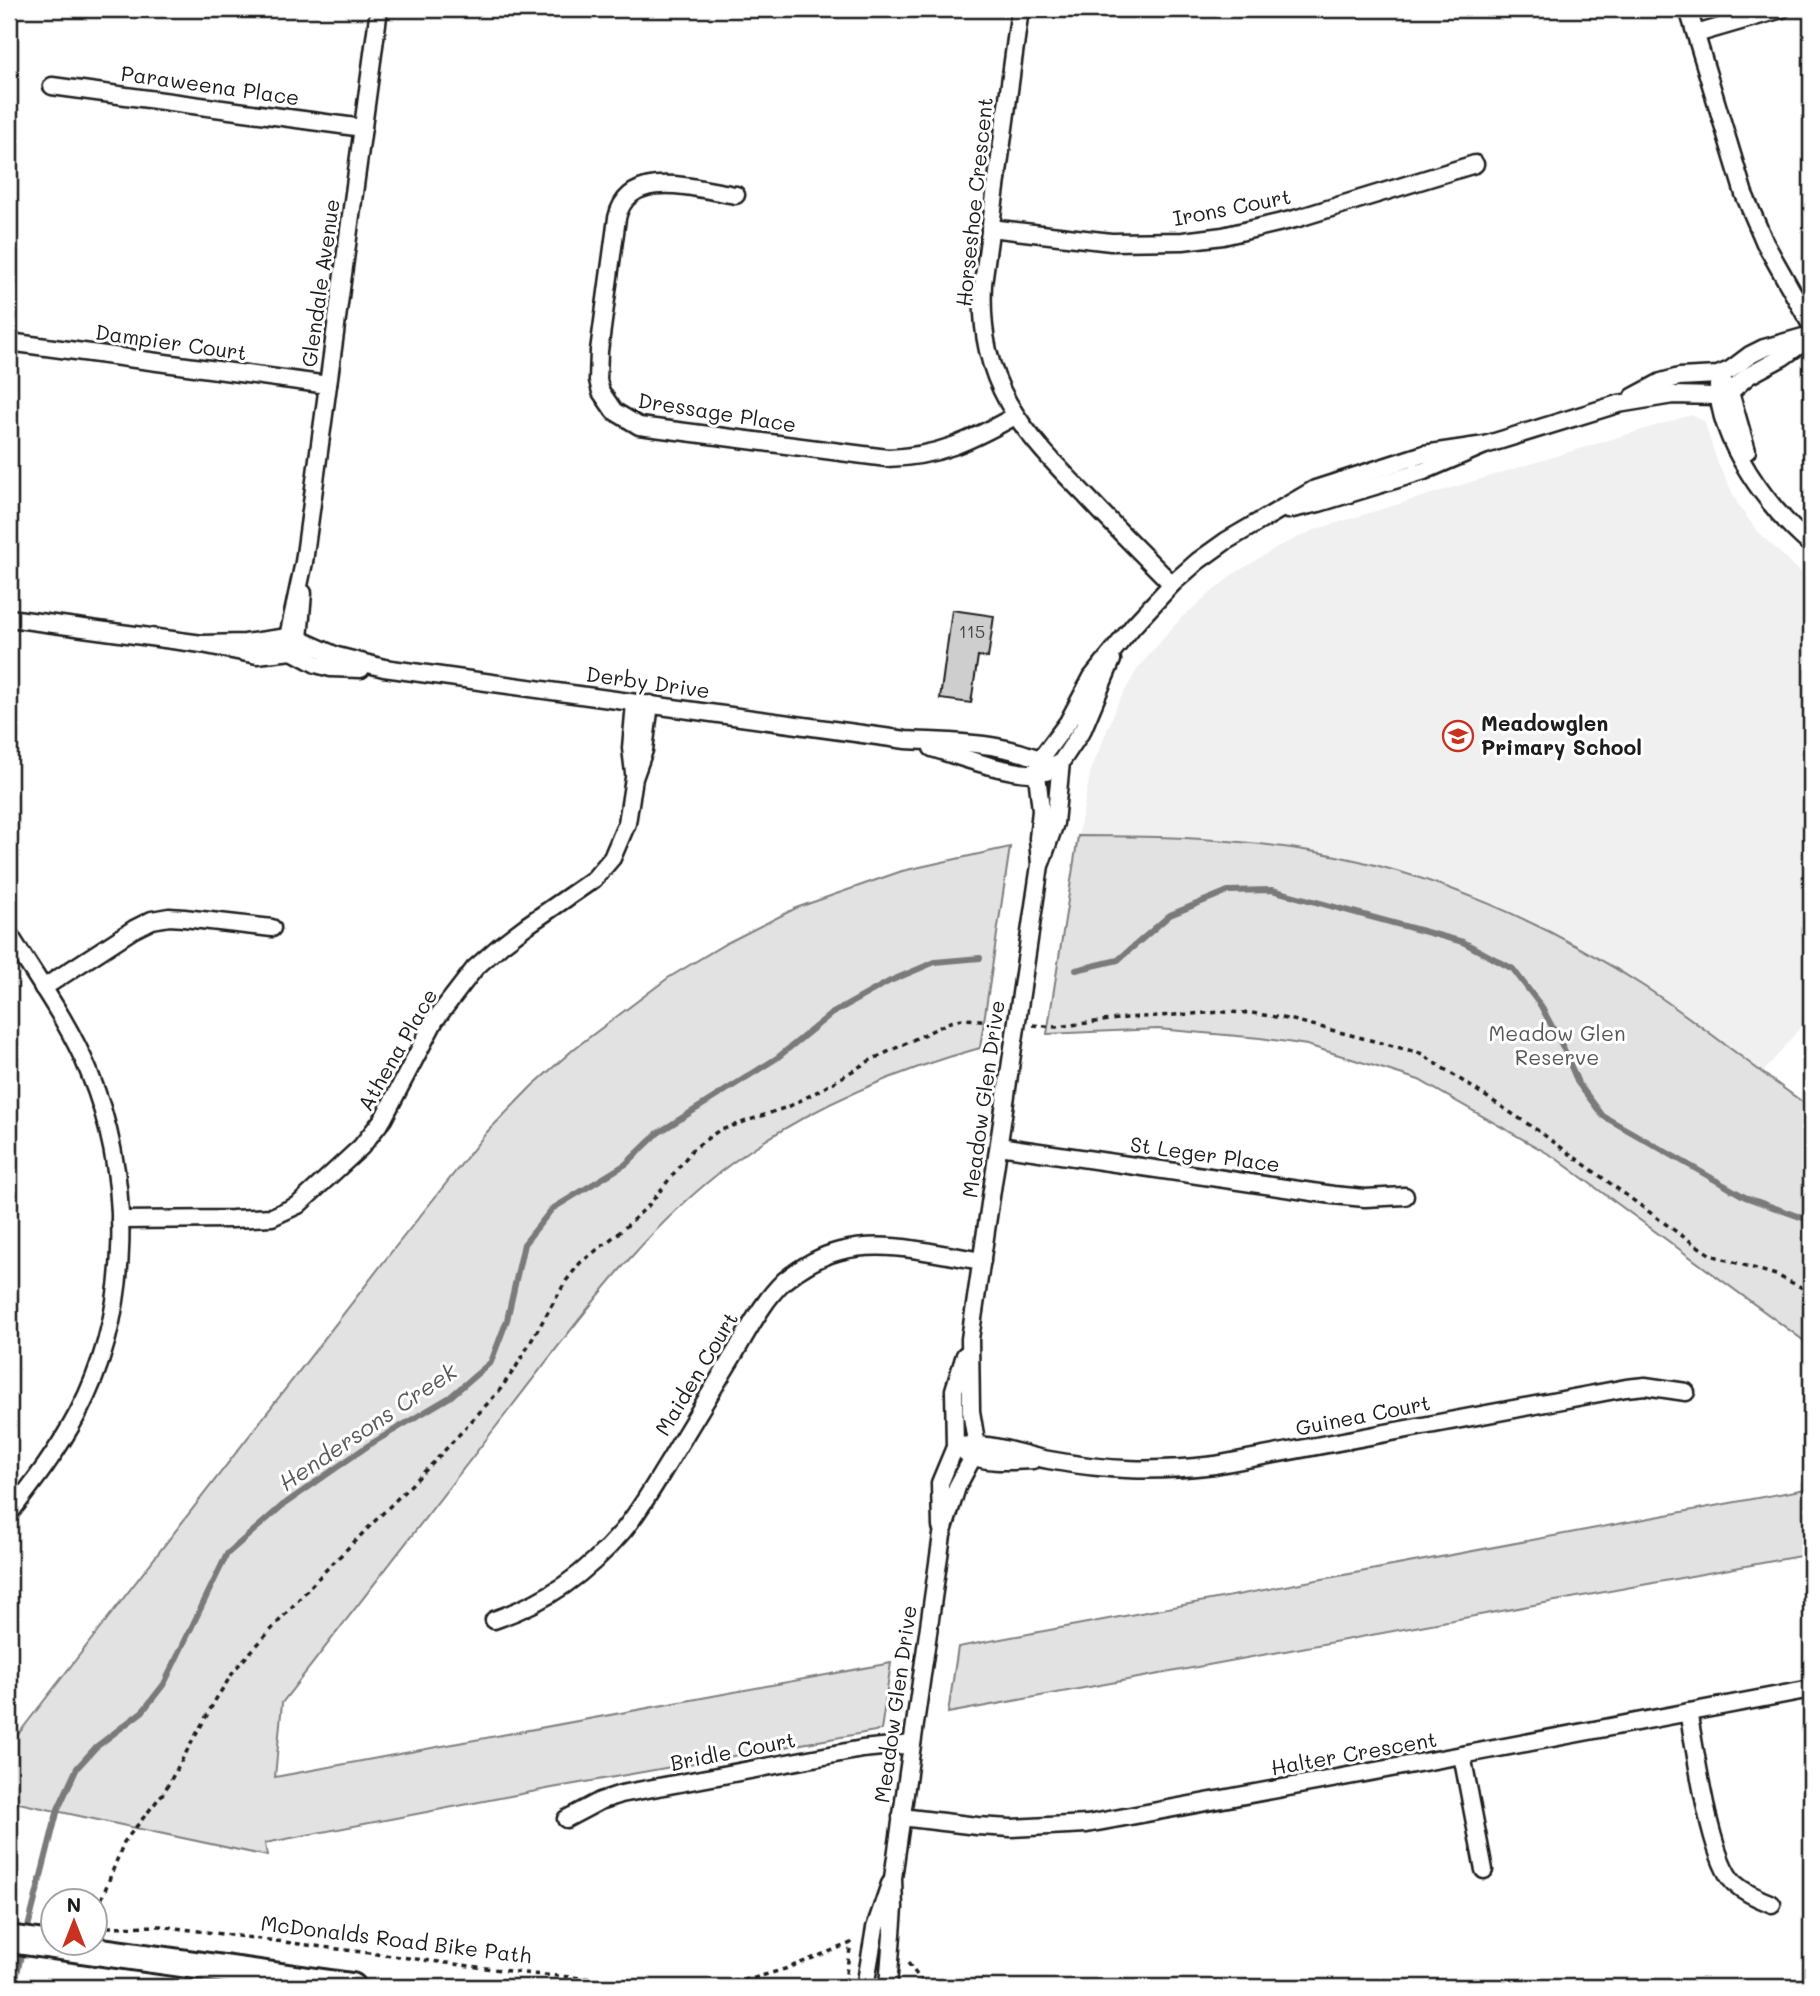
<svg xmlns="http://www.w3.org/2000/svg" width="1820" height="1996" font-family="Mali,sans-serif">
<rect width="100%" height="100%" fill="#fff"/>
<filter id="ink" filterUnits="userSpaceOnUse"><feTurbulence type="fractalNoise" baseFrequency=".0143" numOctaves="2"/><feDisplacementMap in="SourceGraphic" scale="14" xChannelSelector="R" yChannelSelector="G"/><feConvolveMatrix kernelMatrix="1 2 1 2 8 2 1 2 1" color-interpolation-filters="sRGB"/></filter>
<g filter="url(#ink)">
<path fill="#f0f0f0" d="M1691,415l13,6 14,43 20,40 19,27 54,51v432l-49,60 -66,-50 -86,-60 -52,-29 -88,-40 -154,-43 -111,-14 -127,-2 13,-66 27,-67 20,-35 43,-50 51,-43 47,-29 38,-17z"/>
<g fill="#e2e2e2" stroke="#7f7f7f" stroke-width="2">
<path d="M1078,836c80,0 159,2 238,16 118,21 232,71 332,137 56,37 108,81 163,119v238l-257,-189 -135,-77 -112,-35 -47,-7 -102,-9 -111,5z"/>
<path d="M1010,847l-30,201c-88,24 -174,61 -248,115 -88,65 -154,158 -220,243 -76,99 -153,198 -230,297l-7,74 616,-114 -10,67 -329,58 -287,55 2,13 -258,-55v-55l380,-491 98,-123 45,-46 43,-38 93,-70 57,-34 71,-36 106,-37z"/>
<path d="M1811,1488v66l-863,159 10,-66z"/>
</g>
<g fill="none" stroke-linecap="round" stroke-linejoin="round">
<g stroke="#7a7a7a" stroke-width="6">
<path d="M1076,970l42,-10 52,-45 58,-24 44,-1 191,52 50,27 28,37 22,41 15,36 25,33 142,81 66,24"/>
<path d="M26,1935l32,-126 19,-41 19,-21 47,-36 21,-27 63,-130 56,-49 86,-60 81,-48 41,-35 16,-42 17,-76 28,-35 74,-45 32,-31 119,-75 54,-44 59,-33 45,-19 45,-4"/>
<path d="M14,1987l9,-41"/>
</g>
</g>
<path fill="#cecece" stroke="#1c1c1c" stroke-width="2" d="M952,610l42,6 -6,42 -10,-2 -7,47 -31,-4z"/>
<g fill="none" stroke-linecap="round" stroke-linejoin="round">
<g stroke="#1c1c1c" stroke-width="21">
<g id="minor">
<path d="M1020,9l-37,275c-5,100 38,146 103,212 28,30 57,59 86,88"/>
<path d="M1688,9l56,185 21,49 46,82"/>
<path d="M1696,34l86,-25"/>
<path d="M52,86l311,42"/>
<path d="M736,195c-37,-5 -107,-30 -119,23l-18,133 -1,29 3,12 13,19 25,15 248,32c51,-1 85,-18 128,-42"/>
<path d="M990,228l121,14 72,-1 40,-5 72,-17 180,-55"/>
<path d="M9,342l319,43"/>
<path d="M1724,383l6,9 17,59"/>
<path d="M1718,385c1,58 51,124 93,160"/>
<path d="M1633,397l28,-15 18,-5 39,-2 12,-5 20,-15 14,-7 39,-11"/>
<path d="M1288,510l31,-7 105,-32 61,-26 133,-41 55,-9 43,1 14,-4 18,-16 35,-19 28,-20"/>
<path d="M9,618l193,26 55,11 35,-4 24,13 15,4 30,1"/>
<path d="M202,644l43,-1 43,-6 11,2 38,17 47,12 522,72c52,3 107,1 153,29"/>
<path d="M295,646l4,-7 4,-46"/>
<path d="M292,651l-4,-14 16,-75 75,-553"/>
<path d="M932,748c29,9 85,30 114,24"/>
<path d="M634,773l-3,-25 4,-45"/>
<path d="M1041,863l14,-40 6,-61 22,-33 29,-69"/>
<path d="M9,934c28,45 60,89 80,138 44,107 43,238 -11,341 -19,36 -44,69 -69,101"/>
<path d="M43,988l91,-59 18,-9 17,-3 15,1 88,10"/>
<path d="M999,1146l334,49 32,3 40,-2"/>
<path d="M120,1220l112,-1 40,-2 26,-12 63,-58 22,-28 52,-99 40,-52 26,-23 25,-19 68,-47 18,-21 15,-35 7,-45 10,-28 6,-46"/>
<path d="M955,1447c36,-7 60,7 94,13 59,11 106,12 166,5l411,-77 19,-2 41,6"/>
<path d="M966,1453c17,11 47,8 67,7"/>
<path d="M941,1527l-1,-44 15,-36 -1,-57 11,-35"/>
<path d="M494,1620c54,-19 91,-45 129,-89 18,-22 32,-47 47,-71 22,-37 44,-73 66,-109 14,-24 28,-51 48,-70 16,-13 36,-25 56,-30 46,-12 96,3 142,10"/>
<path d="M1688,1712c8,38 21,146 46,171 11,10 25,16 38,21"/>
<path d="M1462,1755l22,115"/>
<path d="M901,1817l76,9 34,2 76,-4 375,-69 349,-66"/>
<path d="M566,1819l34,-18 21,-7 241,-45 50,-5"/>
<path d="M865,1987l10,-59 15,-44"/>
<path d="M888,1987l6,-79 -1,-30 49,-343 15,-48 16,-30 2,-22 -4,-24 -1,-72 70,-474 -2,-27 3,-28 -4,-36 4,-16 27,-36 24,-45 42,-52 38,-41 26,-23 28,-20 89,-52 109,-35 61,-9"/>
</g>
</g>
<g stroke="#1c1c1c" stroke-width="32">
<path id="primary" d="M9,1939l343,48"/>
</g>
<g stroke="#1c1c1c" stroke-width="3.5" stroke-dasharray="5 5" stroke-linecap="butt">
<path d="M1033,1025l23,2 70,-9 97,-6 29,1 41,7 127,33 120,79 138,101 33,22 65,20 35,17"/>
<path d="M94,1918l30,-76 40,-50 52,-93 20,-31 87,-95 111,-111 65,-71 17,-24 50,-86 14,-18 40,-31 29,-27 44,-56 25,-18 72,-25 34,-18 45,-27 81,-39 12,-3 36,2"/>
<path d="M107,1927l53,-1 372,48 129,10h47l43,-5 34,-10 66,-26 -6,36 3,1"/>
<path d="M908,1963l18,24"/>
<path d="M988,1987l20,-2 27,2"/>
</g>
<use href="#minor" stroke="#fff" stroke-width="16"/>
<use href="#primary" stroke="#fff" stroke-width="26"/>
</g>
</g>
<defs>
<g id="school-ring" transform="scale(1.575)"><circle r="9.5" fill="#fff" stroke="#c8321e" stroke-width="1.5"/><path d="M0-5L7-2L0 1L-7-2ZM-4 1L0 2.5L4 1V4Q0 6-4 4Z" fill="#c8321e"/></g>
</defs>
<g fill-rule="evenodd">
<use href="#school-ring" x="1458" y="736"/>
</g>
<g text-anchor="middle" stroke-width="6" stroke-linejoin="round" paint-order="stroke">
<g font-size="18" fill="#484848">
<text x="972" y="638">115</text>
</g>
<g font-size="21" fill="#1c1c1c" stroke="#fff">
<text transform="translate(210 86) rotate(8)" y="7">Paraweena Place</text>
<text transform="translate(975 202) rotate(-84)" y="7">Horseshoe Crescent</text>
<text transform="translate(1232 208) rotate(-11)" y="7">Irons Court</text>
<text transform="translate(321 283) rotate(-82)" y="7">Glendale Avenue</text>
<text transform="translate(171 343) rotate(8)" y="7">Dampier Court</text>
<text transform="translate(717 413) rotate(9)" y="7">Dressage Place</text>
<text transform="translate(648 683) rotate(8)" y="7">Derby Drive</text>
<text transform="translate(398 1050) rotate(-60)" y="7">Athena Place</text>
<text transform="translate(984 1099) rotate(-82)" y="7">Meadow Glen Drive</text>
<text transform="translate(1205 1155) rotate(8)" y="7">St Leger Place</text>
<text transform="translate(697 1374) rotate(-59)" y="7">Maiden Court</text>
<text transform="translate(1363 1416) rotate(-11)" y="7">Guinea Court</text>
<text transform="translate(896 1704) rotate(-82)" y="7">Meadow Glen Drive</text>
<text transform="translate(733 1752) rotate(-11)" y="7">Bridle Court</text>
<text transform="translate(1354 1754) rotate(-10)" y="7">Halter Crescent</text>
<text transform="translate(396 1940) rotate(7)" y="7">McDonalds Road Bike Path</text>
</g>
<g font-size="21" font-weight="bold" fill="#1c1c1c" stroke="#fff" text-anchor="start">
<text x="1481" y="731">Meadowglen<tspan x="1481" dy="24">Primary School</tspan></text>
</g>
<g font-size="21" fill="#575757" stroke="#fff">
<text x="1557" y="1041">Meadow Glen<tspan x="1557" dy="24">Reserve</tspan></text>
</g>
<g font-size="23" font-style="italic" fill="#5a5a5a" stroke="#fff">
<text transform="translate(368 1427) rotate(-34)" y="8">Hendersons Creek</text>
</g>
</g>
<rect width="1820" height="1996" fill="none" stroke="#fff" stroke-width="35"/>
<rect x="18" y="18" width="1785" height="1961" fill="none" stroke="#1c1c1c" stroke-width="2.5" filter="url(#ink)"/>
<g transform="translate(74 1922)"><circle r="33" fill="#ffffff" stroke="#a4a4a4" stroke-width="2"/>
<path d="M0-5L12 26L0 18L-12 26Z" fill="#c8321e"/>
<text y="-10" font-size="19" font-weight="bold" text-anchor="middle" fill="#1c1c1c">N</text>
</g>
</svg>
